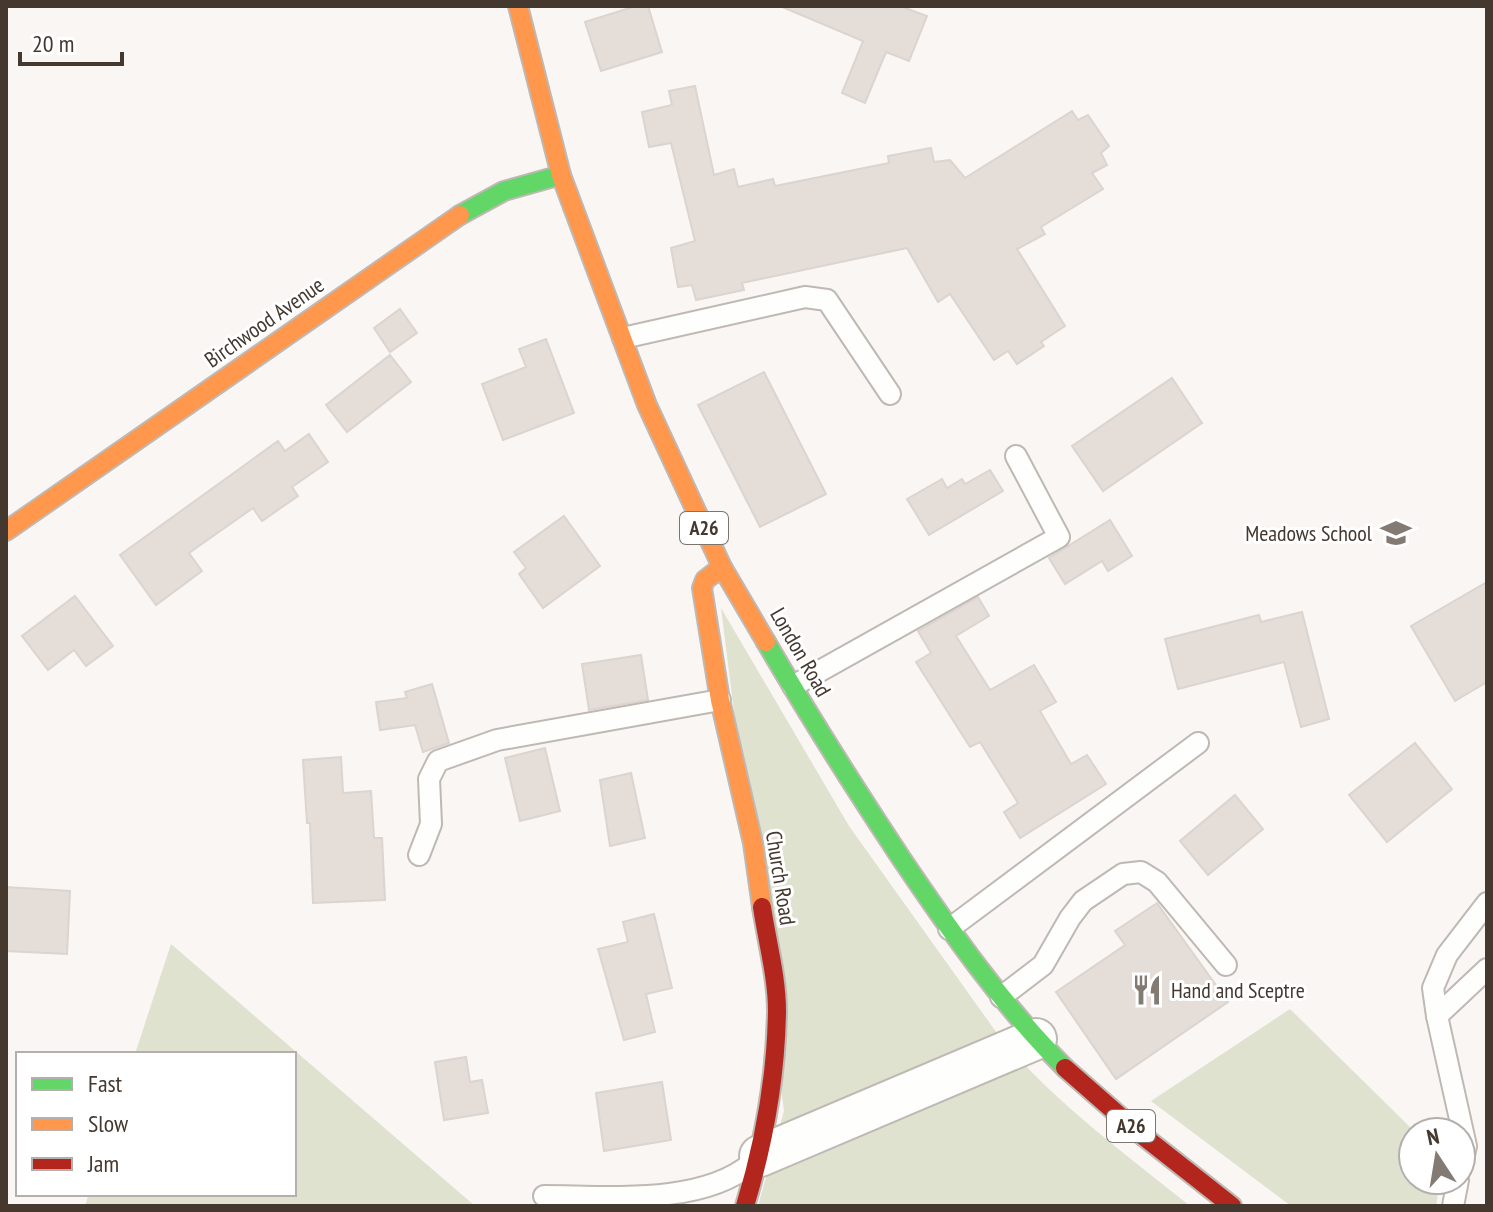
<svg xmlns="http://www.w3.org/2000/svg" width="1493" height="1212" font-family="'PT Sans Narrow',sans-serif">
<rect width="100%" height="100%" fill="#f9f6f4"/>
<g fill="#dee2cf">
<path d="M721,608l128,218 150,210c54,65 125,117 191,170h-432l26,-95z"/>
<path d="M171,944l304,262h-390l4,-12h205v-140h-159z"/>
<path d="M1290,1009l125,123 -2,48h27l-4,26h-145l-140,-105z"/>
</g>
<g fill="#e5ddd7" stroke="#dbd4cf" stroke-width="2">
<path d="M636,6h12l14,46 -61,19 -16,-49z"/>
<path d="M780,6h120l27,10 -18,45 -23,-9 -21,51 -23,-10 21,-52z"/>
<path d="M695,86l19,89 20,-6 4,18 35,-8 2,7 114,-23 -1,-7 43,-8 3,14 16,-2 15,18 107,-67 6,9 10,-5 21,31 -8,7 6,12 -15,8 11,16 -62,38 4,7 -28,15 48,77 -24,16 3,4 -27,18 -9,-13 -14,9 -44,-66 -12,8 -31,-54 -165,35 2,7 -48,10 -4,-15 -14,2 -7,-39 24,-7 -24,-98 -22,4 -7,-35 30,-7 -3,-14z"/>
<path d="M400,309l17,24 -27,19 -16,-24z"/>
<path d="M546,339l28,74 -71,27 -21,-56 44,-17 -7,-18z"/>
<path d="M390,355l21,27 -64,50 -21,-27z"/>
<path d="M764,372l62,122 -66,33 -62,-122z"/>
<path d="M1172,378l30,45 -99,68 -31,-45z"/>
<path d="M309,434l19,28 -36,25 6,9 -36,25 -9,-13 -64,45 13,18 -46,34 -36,-50 158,-114 7,10z"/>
<path d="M990,470l13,21 -74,44 -22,-36 35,-20 5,9 15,-9 3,5z"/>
<path d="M564,516l36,50 -57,42 -24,-34 7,-6 -12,-16z"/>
<path d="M1110,520l22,36 -24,15 -6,-10 -37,23 -16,-26z"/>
<path d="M1487,582v100l-32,19 -44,-75z"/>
<path d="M75,596l38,50 -27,20 -12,-16 -26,20 -26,-34z"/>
<path d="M978,597l11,19 -33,20 34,54 44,-25 22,37 -16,9 31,53 16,-9 19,29 -86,54 -16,-26 14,-9 -38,-61 -10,5 -54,-85 15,-9 -13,-22z"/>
<path d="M1302,612l27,107 -28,8 -17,-65 -106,27 -13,-50 94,-24 2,7z"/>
<path d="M641,655l7,45 -59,10 -7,-46z"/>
<path d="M432,684l17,59 -26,9 -8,-27 -35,5 -4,-28 31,-4 -2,-6z"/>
<path d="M1415,743l37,46 -65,53 -38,-47z"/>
<path d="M545,748l15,63 -40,10 -15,-63z"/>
<path d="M341,757l2,36 28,-2 3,47h8l3,62 -72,3 -3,-80h-3l-4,-63z"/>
<path d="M631,773l14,65 -35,8 -10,-66z"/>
<path d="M1235,795l28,34 -55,46 -28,-34z"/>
<path d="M6,887l64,4 -3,63 -61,-3z"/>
<path d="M1157,903l71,99 -112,77 -60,-87 69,-47 -10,-14z"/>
<path d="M654,914l18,74 -26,6 9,38 -31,8 -26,-91 30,-7 -5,-20z"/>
<path d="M466,1057l4,25 12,-2 6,33 -44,7 -9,-58z"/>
<path d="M662,1082l9,58 -67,11 -8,-58z"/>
</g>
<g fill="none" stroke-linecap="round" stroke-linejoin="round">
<g stroke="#bfb8b3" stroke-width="24">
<g id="lane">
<path d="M623,338l182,-41 22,3 63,94"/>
<path d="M793,686l266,-149 -43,-81"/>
<path d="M419,855l12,-31 -2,-45 9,-18 59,-21 223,-40"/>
<path d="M949,929l249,-186"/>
<path d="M1001,997l42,-32 27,-47 13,-17 40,-27 18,-2 16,10 69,83"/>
<path d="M1437,1016l-4,-28 14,-33 40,-52"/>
<path d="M1461,1168l5,-22 -29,-130 50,-47"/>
<path d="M544,1196c63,0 157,10 208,-33"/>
<path d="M1453,1206l5,-26"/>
</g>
</g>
<g stroke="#bfb8b3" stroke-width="44">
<path id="street" d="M760,1156l276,-117"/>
</g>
<g stroke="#bfb8b3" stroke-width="22">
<g id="fast">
<path d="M460,215l44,-24 57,-16"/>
<path d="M766,642c43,74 88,145 135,216 50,74 101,147 164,210"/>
</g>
</g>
<g stroke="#bfb8b3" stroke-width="22">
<g id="slow">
<path d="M518,6l43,169 86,230 75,162 44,75"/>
<path d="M6,531l454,-316"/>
<path d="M722,567l-17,13 -3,8 18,112 33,143 9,64"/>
</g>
</g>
<g stroke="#bfb8b3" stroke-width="22">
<g id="jam">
<path d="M1065,1068l73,64 94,74"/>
<path d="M745,1206c19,-63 31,-129 32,-195 0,-34 -10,-70 -15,-104"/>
</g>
</g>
<use href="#lane" stroke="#fefefd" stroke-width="20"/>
<use href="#street" stroke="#fefefd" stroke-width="40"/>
<use href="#fast" stroke="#63d668" stroke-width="18"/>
<use href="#slow" stroke="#ff974d" stroke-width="18"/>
<use href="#jam" stroke="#b3261e" stroke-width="18"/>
</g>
<defs>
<g id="school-bare" transform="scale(2.4)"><path d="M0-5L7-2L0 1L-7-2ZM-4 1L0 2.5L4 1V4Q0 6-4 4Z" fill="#837a74" stroke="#fff" stroke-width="2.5" paint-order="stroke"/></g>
<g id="restaurant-bare" transform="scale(2.4)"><path d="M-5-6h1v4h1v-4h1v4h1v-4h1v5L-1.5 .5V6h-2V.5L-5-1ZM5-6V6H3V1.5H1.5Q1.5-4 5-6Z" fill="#837a74" stroke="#fff" stroke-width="2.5" paint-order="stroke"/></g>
</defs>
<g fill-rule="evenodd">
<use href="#school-bare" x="1396" y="533"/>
<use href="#restaurant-bare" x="1147" y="990"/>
</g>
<g text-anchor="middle" stroke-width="6" stroke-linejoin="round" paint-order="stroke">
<g fill="#fff" stroke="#7c746d" stroke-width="2">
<rect x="680" y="512" width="48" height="32" rx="6"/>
<rect x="1107" y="1110" width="48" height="32" rx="6"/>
</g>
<g font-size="20" font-weight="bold" fill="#44382f">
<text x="704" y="535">A26</text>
<text x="1131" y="1133">A26</text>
</g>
<g font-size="22" fill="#44382f" stroke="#fff">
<text transform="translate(264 322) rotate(-35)" y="8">Birchwood Avenue</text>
<text transform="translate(801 652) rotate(60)" y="8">London Road</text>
<text transform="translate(781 878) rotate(81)" y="8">Church Road</text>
</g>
<g font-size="22" fill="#44382f" stroke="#fff" text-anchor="end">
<text x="1372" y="541">Meadows School</text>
<text x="1171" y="998" text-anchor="start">Hand and Sceptre</text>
</g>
</g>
<rect width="1493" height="1212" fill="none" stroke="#44382f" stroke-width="16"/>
<rect x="16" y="1052" width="280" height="144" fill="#ffffff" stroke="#b4afac" stroke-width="2"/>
<rect x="32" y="1078" width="40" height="12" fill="#63d668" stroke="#b4afac" stroke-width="2"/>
<text x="88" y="1092" font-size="24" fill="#44382f">Fast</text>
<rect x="32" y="1118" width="40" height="12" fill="#ff974d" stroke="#b4afac" stroke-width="2"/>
<text x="88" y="1132" font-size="24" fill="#44382f">Slow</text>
<rect x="32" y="1158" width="40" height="12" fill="#b3261e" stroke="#b4afac" stroke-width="2"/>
<text x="88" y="1172" font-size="24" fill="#44382f">Jam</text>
<g transform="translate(1437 1156) rotate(348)"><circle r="38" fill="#ffffff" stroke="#b4afac" stroke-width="2"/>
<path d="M0-6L14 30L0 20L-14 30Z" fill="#837a74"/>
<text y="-12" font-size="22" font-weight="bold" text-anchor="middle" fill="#44382f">N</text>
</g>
<path d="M20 52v12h102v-12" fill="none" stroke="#44382f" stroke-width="4"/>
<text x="32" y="52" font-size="24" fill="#44382f" stroke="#ffffff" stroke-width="6" paint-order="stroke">20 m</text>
</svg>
